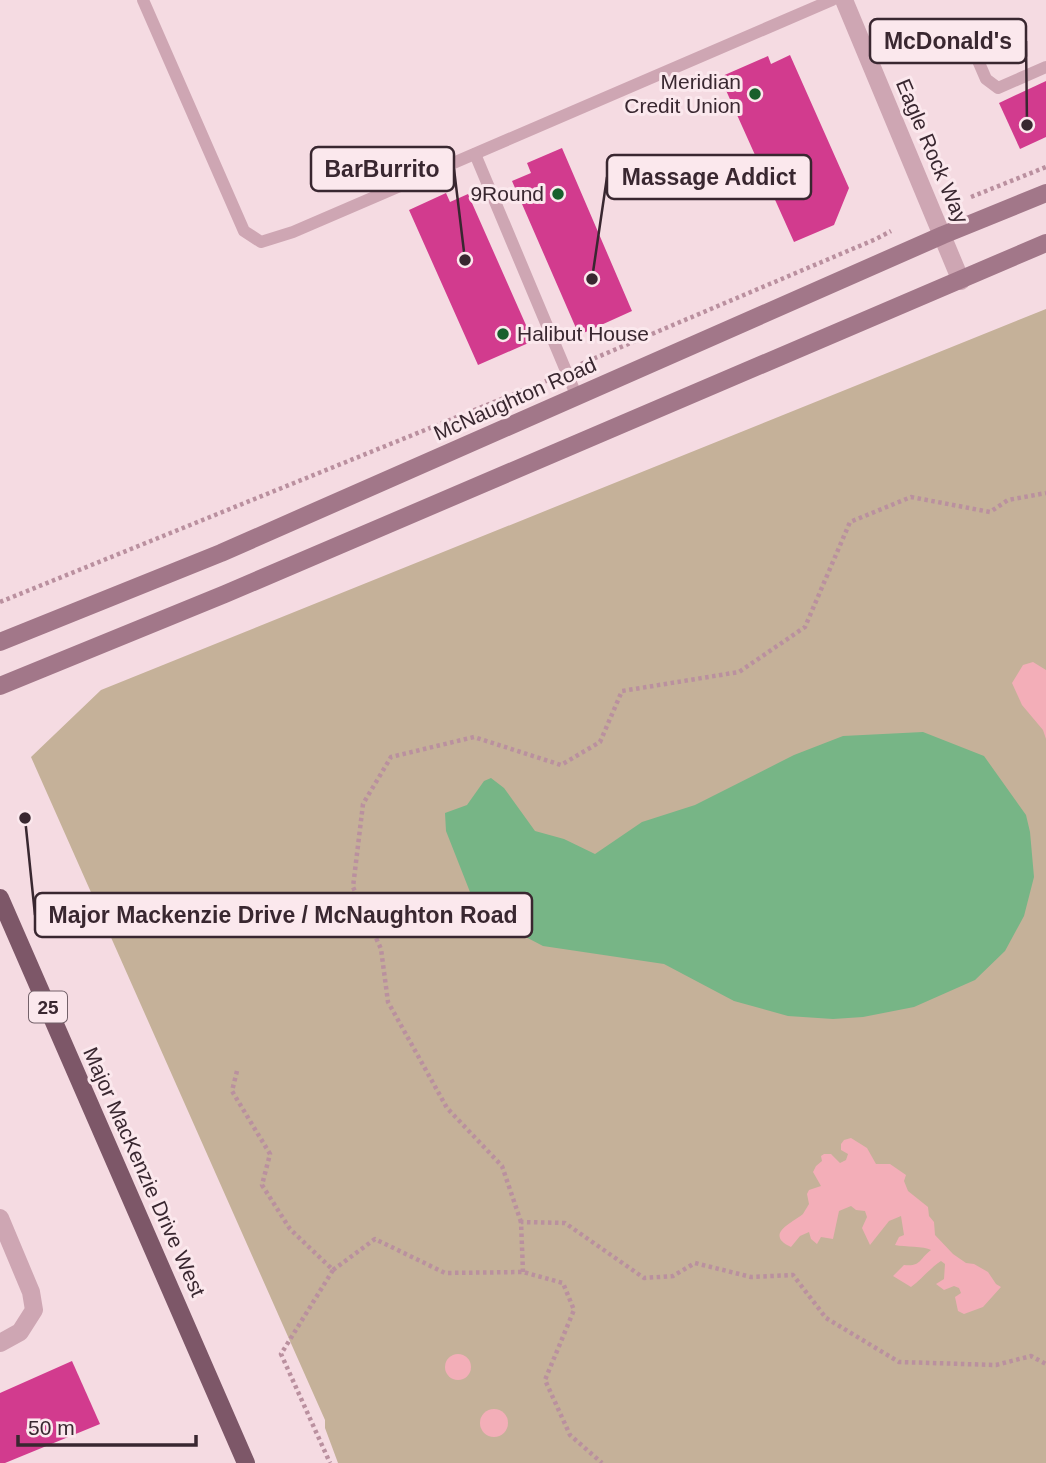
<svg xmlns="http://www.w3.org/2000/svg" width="1046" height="1463" font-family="Arial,sans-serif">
<rect width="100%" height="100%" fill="#f5dbe2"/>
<path fill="#c5b199" d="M1046,309v1154h-708l-13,-35v-8l-294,-663 70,-67z"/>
<g fill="#f3aeb8">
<path d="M1033,662l13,8v69l-3,-9 -21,-25 -10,-22 11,-18z"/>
<path d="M851,1138l16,10 9,16h14l16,11 -2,6 4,10 20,16 1,9 5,6 1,13 18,19 13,9 8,1 14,8 8,12 5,3 -18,20 -19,7 -6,-3 -3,-14 6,-4 -2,-5 -5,-2 -10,4 -8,-6 8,-5 1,-15 -4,-3c-12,8 -19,18 -30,26l-18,-11 11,-11c17,2 15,-6 27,-15 -7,-4 -26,-3 -36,-5l4,-8 5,-2 -3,-19 -12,5 -19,24 -8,-17 5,-11 -2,-6 -9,-1 -5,-4 -12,5 -6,28 -12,-2 -4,7 -6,-5 -2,-7 -9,4 -9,11c-28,-13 3,-25 12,-33 0,0 6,-10 6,-10l-2,-10 2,-4 12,-4 -8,-14 3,-6 6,-5 -1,-5 3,-2h7l9,9 6,-3 2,-6 -7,-4v-6l3,-4z"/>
<circle cx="458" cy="1367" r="13"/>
<circle cx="494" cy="1423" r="14"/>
</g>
<path fill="#77b586" d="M923,732l61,24 42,59 4,17 4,45 -10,39 -19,35 -30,29 -61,27 -51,10 -30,2 -45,-3 -54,-15 -70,-37 -121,-18 -23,-12 -24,-18 -26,-24 -24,-61 -1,-18 22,-8 17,-24 7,-3 13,10 31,43 29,8 31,15 47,-32 53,-17 99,-50 49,-19z"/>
<g fill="#d23b8e">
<path d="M790,55l59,133 -15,37 -40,17 -74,-165 48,-21 3,8z"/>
<path d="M1046,81v56l-26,12 -21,-46z"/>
<path d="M562,148l70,163 -53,24 -67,-154 19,-8 -4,-10z"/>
<path d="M446,193l4,9 18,-8 65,147 -55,24 -69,-155z"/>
<path d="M72,1361l28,63 -95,39h-5v-70z"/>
</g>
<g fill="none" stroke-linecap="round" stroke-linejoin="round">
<g stroke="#ba909f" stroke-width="4.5" stroke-dasharray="3.5 3.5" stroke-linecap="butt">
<path d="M971,197l75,-30"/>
<path d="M581,364l295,-125 15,-8"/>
<path d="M0,602l551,-223"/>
<path d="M237,1071l-5,20 38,63 -8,31 28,44 43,41 -52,84 49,109"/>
<path d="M521,1222l-19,-56 -55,-58 -59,-106 -7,-53 -28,-62 10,-83 28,-47 83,-20 87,28 39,-23 22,-51 117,-19 66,-45 45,-105 61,-25 79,15 18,-12 38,-7"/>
<path d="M333,1270l42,-31 70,34 78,-1 40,11 11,27 -29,70 25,55 32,28"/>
<path d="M523,1272l-2,-50 44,1 79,55 29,-2 22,-13 56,14 42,-2 33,43 73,44 97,3 35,-9 15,8"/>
</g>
<g stroke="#cea6b3" stroke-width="12">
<path d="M143,0l101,231 17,11 32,-10 539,-232"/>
<path d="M973,49l13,30 12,9 48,-21"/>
<path d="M475,154l102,243"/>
</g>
<g stroke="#cea6b3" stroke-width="18">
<path d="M844,0l117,281"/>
<path d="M0,1218l31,74 3,18 -14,22 -20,11"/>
</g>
<g stroke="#a27789" stroke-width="18">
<path d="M0,642l221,-89 722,-318 103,-42"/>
<path d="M0,686l225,-92 821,-351"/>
</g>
<path stroke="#7d5768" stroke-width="18" d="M0,898l246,565"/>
</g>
<g fill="#18602c" stroke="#fbe8ed" stroke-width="2.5">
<circle cx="755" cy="94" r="7"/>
<circle cx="558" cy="194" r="7"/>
<circle cx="503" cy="334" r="7"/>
</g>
<g text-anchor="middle" stroke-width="6" stroke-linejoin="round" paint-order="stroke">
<rect fill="#fbe8ed" stroke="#736169" stroke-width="2" x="29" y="991.5" width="38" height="31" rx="5"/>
<g font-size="19" font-weight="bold" fill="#392730">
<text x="48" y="1014">25</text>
</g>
<g font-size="21" fill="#392730" stroke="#fbe8ed" text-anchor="end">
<text x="741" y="89">Meridian<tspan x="741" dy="24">Credit Union</tspan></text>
<text x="544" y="201">9Round</text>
<text x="517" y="341" text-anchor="start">Halibut House</text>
</g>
<g font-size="21" fill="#392730" stroke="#fbe8ed">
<text transform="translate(932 151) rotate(67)" y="7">Eagle Rock Way</text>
<text transform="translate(515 399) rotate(-24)" y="7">McNaughton Road</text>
<text transform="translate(144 1172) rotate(66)" y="7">Major MacKenzie Drive West</text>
</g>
</g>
<path fill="none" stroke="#392730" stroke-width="2.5" d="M1027 125L1026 41M465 260L454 169M592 279L607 177M25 818L35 915"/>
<g fill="#392730" stroke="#fbe8ed" stroke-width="2.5">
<circle cx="1027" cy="125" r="7"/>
<circle cx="465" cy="260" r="7"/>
<circle cx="592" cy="279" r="7"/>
<circle cx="25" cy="818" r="7"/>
</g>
<g fill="#fbe8ed" stroke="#392730" stroke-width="2.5">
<rect x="870" y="19" width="156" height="44" rx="7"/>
<rect x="311" y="147" width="143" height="44" rx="7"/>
<rect x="607" y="155" width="204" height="44" rx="7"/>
<rect x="35" y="893" width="497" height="44" rx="7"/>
</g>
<g font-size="23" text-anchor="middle" font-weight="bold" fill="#392730">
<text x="948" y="49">McDonald's</text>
<text x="382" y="177">BarBurrito</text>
<text x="709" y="185">Massage Addict</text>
<text x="283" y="923">Major Mackenzie Drive / McNaughton Road</text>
</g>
<path d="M18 1435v10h178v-10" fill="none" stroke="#392730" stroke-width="3.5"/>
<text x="28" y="1435" font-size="21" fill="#392730" stroke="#fbe8ed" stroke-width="5" paint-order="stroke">50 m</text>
</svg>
